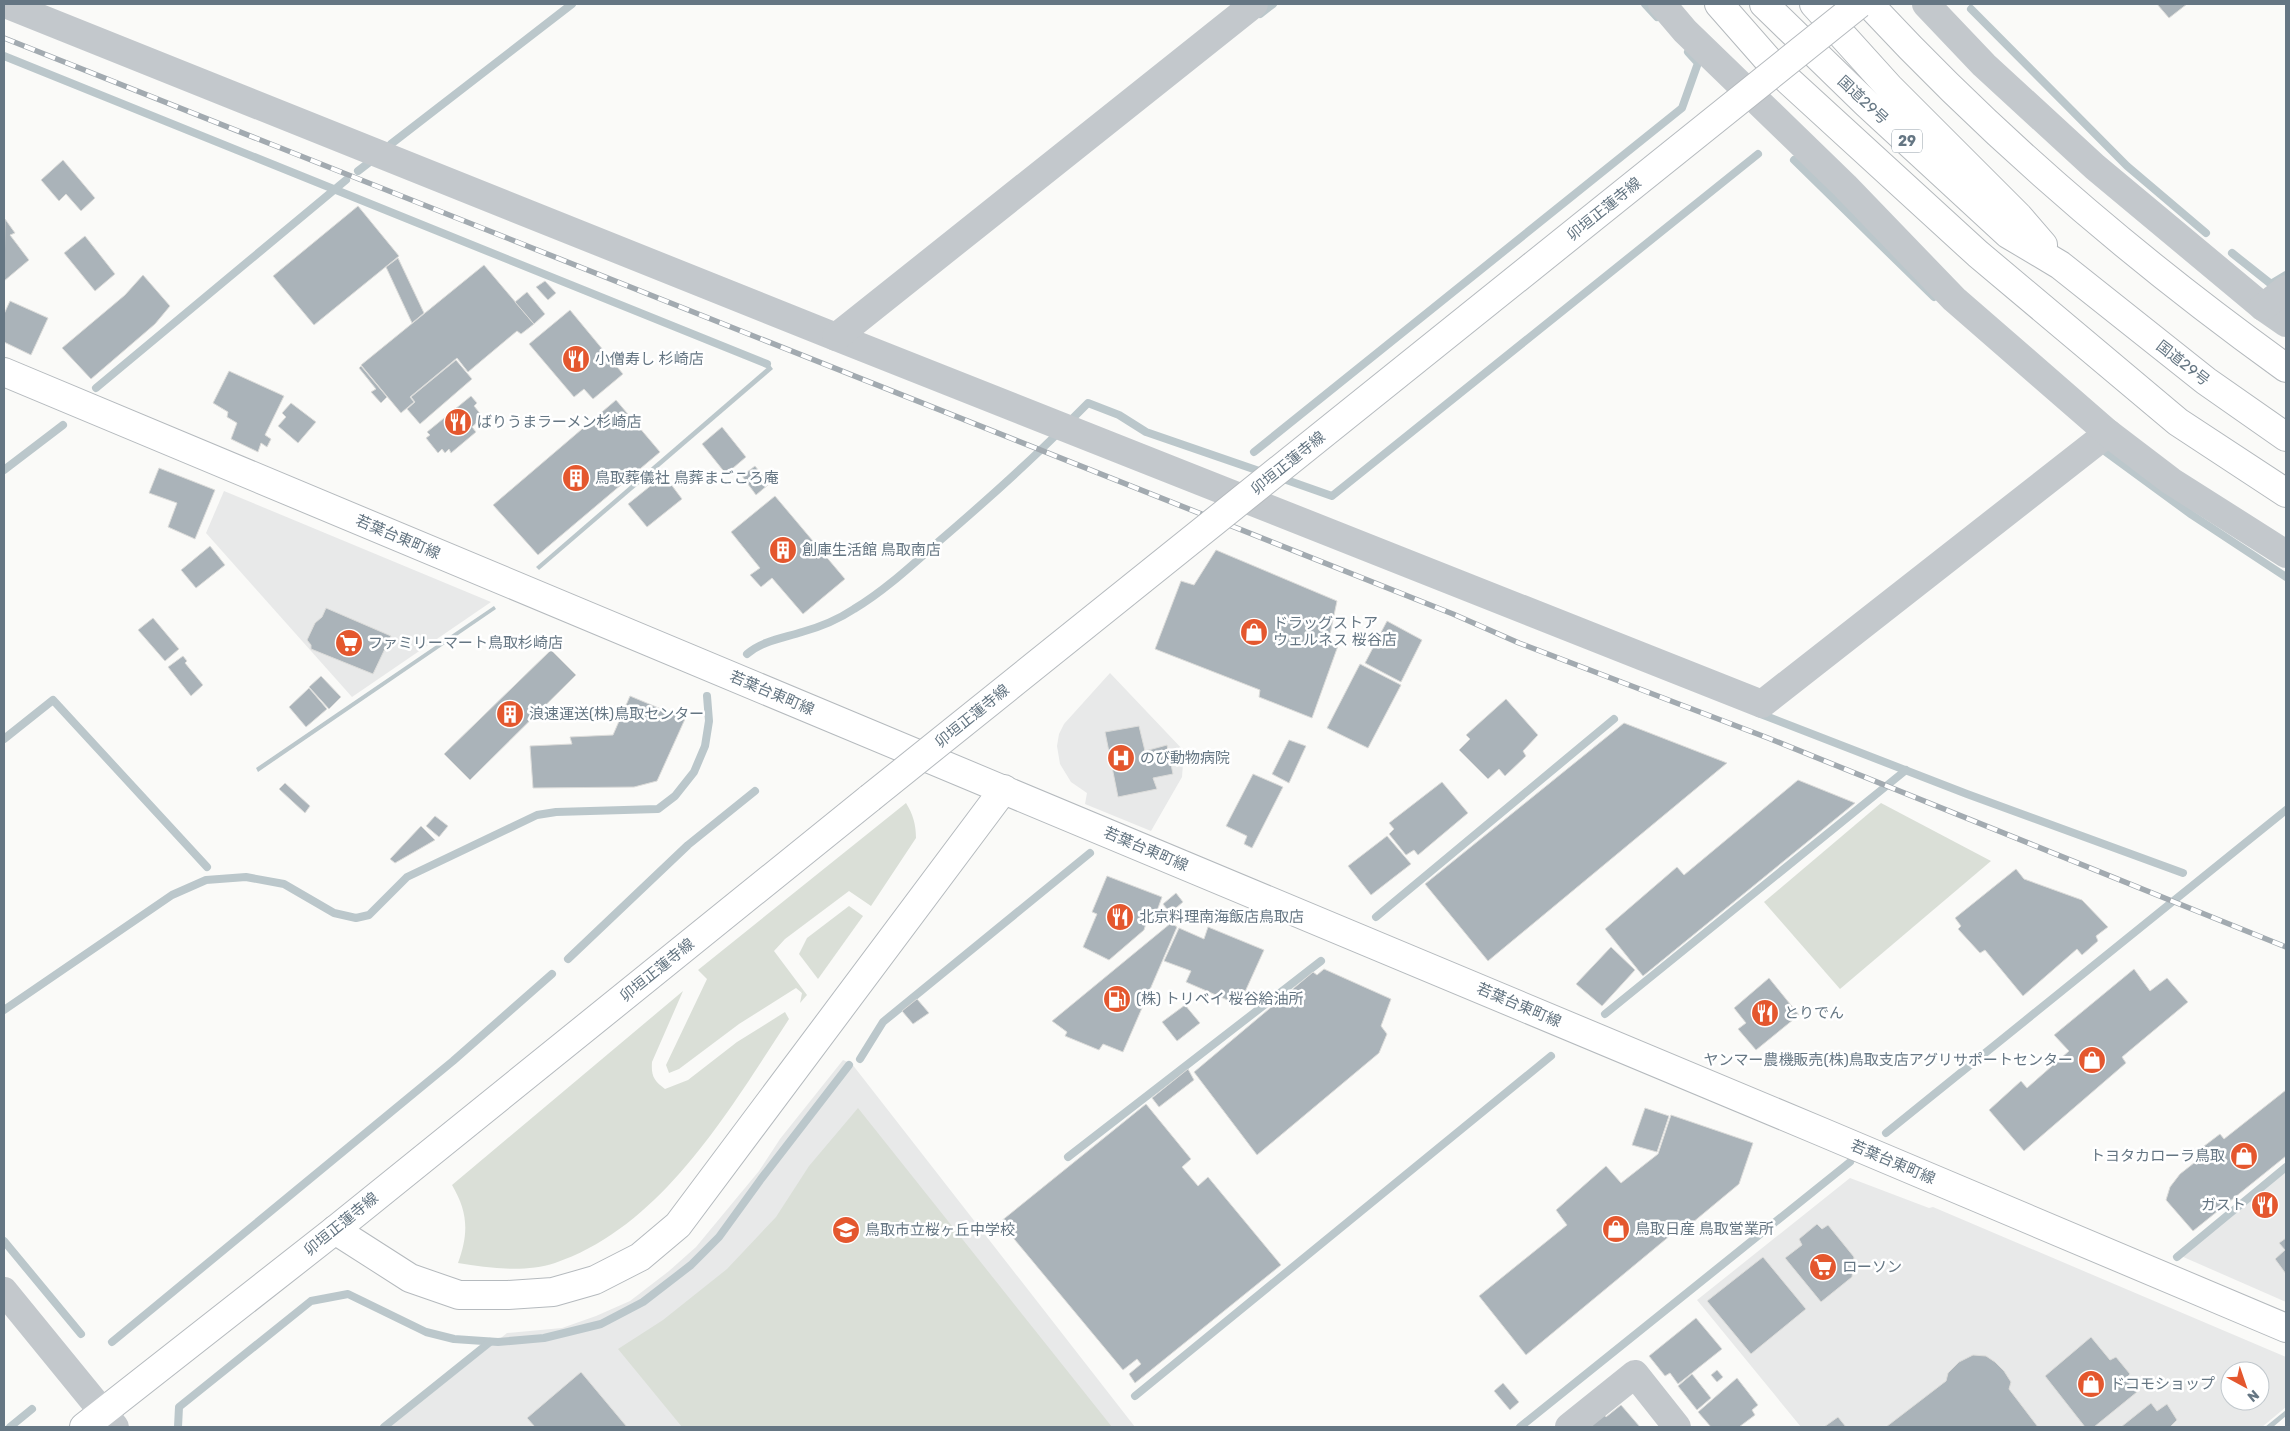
<svg xmlns="http://www.w3.org/2000/svg" width="2290" height="1431" font-family="Rubik,'Noto Sans JP',sans-serif">
<rect width="100%" height="100%" fill="#fafaf8"/>
<g fill="#e8e9e9" fill-rule="evenodd">
<path d="M224,491l267,111 -139,95 -146,-164z"/>
<path d="M1110,673l74,78 -2,26 -31,54 -66,-27 2,-11 -16,-11 -11,-18 -3,-18 2,-12 5,-10z"/>
<path d="M843,1060l9,4 283,363h-745l117,-94 55,-5 34,-12 34,-15 39,-30 27,-24 63,-76 21,-32z"/>
<path d="M2286,1171v131l-105,-46 20,-17z"/>
<path d="M1850,1178l79,30 4,-1 353,150v50l-24,20h-461l-104,-127zM2230,1371h30v30h-30z"/>
</g>
<g fill="#dadfd7">
<path d="M906,803c7,11 10,22 10,35l-45,68 -22,-15 -64,48 -11,12 33,44 -7,8 2,-10 -6,-5 -57,36 -60,45 -10,4 -3,-8 41,-86 -9,-9z"/>
<path d="M1881,803l110,58 -151,128 -76,-87z"/>
<path d="M849,906l14,10 -45,63 -19,-25 8,-16z"/>
<path d="M683,991l-31,71c-1,14 2,19 13,27l23,-9 49,-38 48,-30 4,7c-59,90 -127,208 -234,244 -31,10 -66,5 -97,0 11,-30 10,-51 -6,-78z"/>
<path d="M858,1108l254,319h-430l-64,-78 45,-29 64,-51 49,-52 33,-51z"/>
</g>
<g fill="#bbc7cb">
<path d="M770,365l3,4 -234,201 -3,-3z"/>
<path d="M494,606l2,3 -238,163 -2,-4z"/>
<path d="M2286,1410v6l-13,11h-8z"/>
</g>
<g fill="none" stroke-linecap="round" stroke-linejoin="round">
<g stroke="#bbc7cb" stroke-width="8">
<path d="M1645,4l12,13"/>
<path d="M1971,9l156,157 79,67"/>
<path d="M1260,14l13,-10"/>
<path d="M4,56l763,308"/>
<path d="M391,144l181,-140"/>
<path d="M1794,160l140,137"/>
<path d="M358,171l13,-10"/>
<path d="M2232,253l39,31 15,-9"/>
<path d="M96,388l250,-208"/>
<path d="M1068,423l20,-20 31,12 27,17 119,41"/>
<path d="M1254,452l428,-344 16,-45 -10,-11"/>
<path d="M2106,452l86,63 94,62"/>
<path d="M4,470l59,-45"/>
<path d="M1278,477l54,19 426,-342"/>
<path d="M747,654c15,-13 36,-16 55,-22 18,-5 37,-13 52,-23 30,-18 57,-43 83,-66 42,-36 84,-73 123,-112"/>
<path d="M1758,713l209,81 216,79"/>
<path d="M4,739l49,-39 154,167"/>
<path d="M1376,917l238,-198"/>
<path d="M568,959l120,-114 67,-54"/>
<path d="M4,1010l168,-115 34,-15 40,-3 38,7 50,29 22,5 13,-3 38,-38 130,-62 19,-3 102,-3 17,-13 19,-24 11,-26 4,-25 -2,-25"/>
<path d="M1605,1014l301,-244"/>
<path d="M860,1059l23,-37 207,-169"/>
<path d="M1886,1133l400,-323"/>
<path d="M1068,1157l253,-196"/>
<path d="M4,1241l77,93"/>
<path d="M2177,1257l109,-90"/>
<path d="M112,1342l341,-281 99,-87"/>
<path d="M1135,1396l416,-340"/>
<path d="M10,1427l22,-18"/>
<path d="M178,1427l1,-20 132,-106 37,-7 78,38 28,7 44,3 46,-4 57,-14 42,-22 48,-37 28,-28 42,-58 88,-114"/>
<path d="M384,1427l106,-85"/>
<path d="M1520,1427l330,-265"/>
</g>
</g>
<g fill="#aab3b9" stroke="#dcdcda">
<path d="M2157,4h30l-18,14z"/>
<path d="M63,160l32,38 -14,13 -15,-17 -7,7 -18,-21z"/>
<path d="M358,206l41,50 -85,69 -41,-49z"/>
<path d="M5,219l10,14 -5,2 19,25 -25,21z"/>
<path d="M85,236l30,38 -20,17 -31,-38z"/>
<path d="M398,258l26,55 -12,10 -26,-56z"/>
<path d="M484,265l50,59 -13,10 -4,-3 -49,41 -11,-14 -47,39 4,5 -13,11 -40,-48z"/>
<path d="M143,275l27,31 -15,18 -64,55 -29,-31 63,-53z"/>
<path d="M545,281l11,12 -8,7 -12,-13z"/>
<path d="M527,292l18,22 -11,10 -19,-22z"/>
<path d="M10,301l38,17 -17,37 -27,-13v-28z"/>
<path d="M570,310l53,64 -30,25 -9,-10 -10,8 -45,-53z"/>
<path d="M456,360l16,19 -52,45 -13,-15 8,-7 -4,-5z"/>
<path d="M361,366l26,31 -6,6 -10,-11 5,-3 -17,-21z"/>
<path d="M229,371l55,25 -19,39 6,4 -4,8 -6,-4 -3,9 -27,-13 6,-16 -10,-6 1,-5 -15,-9z"/>
<path d="M471,396l6,7 -3,3 9,11 -11,10 4,5 -25,21 -2,-4 -4,4 -3,-4 -4,4 -12,-15 4,-3 -3,-3z"/>
<path d="M616,400l44,52 -122,103 -45,-50z"/>
<path d="M291,403l25,19 -18,21 -20,-17 8,-9 -4,-4z"/>
<path d="M722,427l24,30 -20,17 -24,-30z"/>
<path d="M755,466l14,18 -13,11 -14,-19z"/>
<path d="M159,468l56,22 -20,49 -27,-12 9,-24 -28,-10z"/>
<path d="M664,475l18,24 -35,28 -19,-23z"/>
<path d="M775,496l70,83 -42,35 -31,-36 -11,9 -11,-12 10,-7 -29,-36z"/>
<path d="M210,546l15,19 -29,23 -15,-18z"/>
<path d="M1216,550l121,51 -8,38 10,4 -27,75 -53,-21 1,-7 -105,-41 26,-68 13,4z"/>
<path d="M326,608l65,28 -18,38 -62,-25v-4l-4,-5 8,-17 7,-6z"/>
<path d="M153,618l26,31 -14,12 -27,-31z"/>
<path d="M1387,621l35,19 -21,42 -36,-19z"/>
<path d="M551,650l25,25 -106,105 -26,-26z"/>
<path d="M183,656l4,5 -2,2 18,22 -12,11 -23,-29z"/>
<path d="M1360,664l41,21 -33,63 -41,-20z"/>
<path d="M321,676l20,21 -12,12 -20,-22z"/>
<path d="M309,688l18,21 -21,18 -17,-20z"/>
<path d="M630,696l55,23 -28,62 -23,6 -101,1 -3,-42 42,-2 -2,-7 43,-2z"/>
<path d="M1506,699l32,36 -15,16 3,5 -21,20 -6,-7 -11,10 -29,-29 11,-11 -4,-4z"/>
<path d="M1624,723l103,40 -239,198 -63,-77z"/>
<path d="M1139,726l6,25 22,-6 6,29 -20,4 4,11 -39,8 -13,-65z"/>
<path d="M1289,740l17,6 -17,37 -17,-9z"/>
<path d="M1253,774l30,13 -31,61 -8,-4 3,-8 -21,-10z"/>
<path d="M1798,780l57,23 -212,173 -38,-47 72,-62 7,8z"/>
<path d="M1442,782l26,31 -50,42 -4,-5 -8,5 -17,-21 5,-5 -5,-6z"/>
<path d="M285,783l25,23 -5,7 -26,-24z"/>
<path d="M435,816l13,10 -9,11 -13,-11z"/>
<path d="M421,826l14,14 -40,23 -5,-4z"/>
<path d="M1387,836l24,28 -40,31 -23,-29z"/>
<path d="M2016,869l8,10 58,21 26,27 -12,9 2,5 -16,14 -5,-6 -54,47 -38,-46 -5,3 -22,-24 3,-3 -6,-8z"/>
<path d="M1107,876l55,21 -9,25 -6,-2 -3,10 -35,30 -26,-13 14,-33 -5,-2z"/>
<path d="M1176,893l7,9 -13,11 -7,-9z"/>
<path d="M1171,923l6,4 -54,125 -20,-8 -4,6 -34,-14 2,-4 -15,-11z"/>
<path d="M1208,927l56,23 -25,55 -53,-23 5,-11 -27,-10 15,-33 25,11z"/>
<path d="M1611,947l24,23 -33,36 -26,-22z"/>
<path d="M1324,969l67,30 -10,27 6,8 -8,19 -122,102 -63,-83 119,-100 4,3z"/>
<path d="M2134,969l16,22 17,-13 21,24 -66,55 4,6 -102,88 -35,-41 32,-29 6,7 42,-37 -15,-16z"/>
<path d="M1769,978l30,37 -43,35 -18,-21 8,-6 -12,-15z"/>
<path d="M917,999l12,14 -16,11 -11,-13z"/>
<path d="M1185,1005l15,18 -23,18 -15,-19z"/>
<path d="M1188,1069l6,11 -35,27 -7,-9z"/>
<path d="M2286,1090v66l-93,75 -27,-31 4,-13 10,-13 19,-15 -4,-6 25,-19 4,5z"/>
<path d="M1146,1104l45,55 -9,8 16,19 10,-9 73,88 -146,118 -6,-9 12,-10 -4,-5 -14,11 -123,-148z"/>
<path d="M1645,1108l24,8 -12,36 -25,-7z"/>
<path d="M1671,1115l82,28 -14,41 -47,39 -3,-3 -163,135 -47,-59 88,-71 -11,-15 50,-44 15,17 37,-29z"/>
<path d="M1817,1224l5,5 6,-4 26,32 -2,20 -31,25 -36,-44 17,-13 -3,-6z"/>
<path d="M2286,1238v36l-11,-15 10,-9 -6,-7z"/>
<path d="M1763,1257l43,52 -55,45 -44,-53z"/>
<path d="M1696,1318l26,31 -44,35 -8,-11 -5,3 -16,-20z"/>
<path d="M2091,1337l19,23 6,-3 14,17 -5,5 12,13 -43,35h-9l-40,-51z"/>
<path d="M1973,1355l13,1 9,6 9,9 7,11 -2,7 29,38h-152l60,-46 2,-8 11,-11z"/>
<path d="M1717,1370l6,7 -6,5 -6,-7z"/>
<path d="M581,1372l46,55h-92l-8,-9z"/>
<path d="M1692,1374l19,24 -14,12 -19,-24z"/>
<path d="M1737,1378l21,27 -6,5 3,5 -16,12h-28l-13,-15z"/>
<path d="M1503,1383l16,19 -9,8 -16,-19z"/>
<path d="M2151,1403l6,8 10,-7 10,16 -7,7h-49z"/>
<path d="M1621,1405l19,22h-50l14,-13 2,3z"/>
<path d="M1838,1417l8,10h-22z"/>
</g>
<g fill="none" stroke-linecap="round" stroke-linejoin="round">
<g stroke="#b5babe" stroke-width="30">
<g id="major">
<path d="M4,372l1818,760 464,196"/>
<path d="M335,1230l75,48 49,17h49l45,-3 42,-12 45,-23 38,-32 326,-436"/>
<path d="M84,1427l251,-197 535,-432"/>
</g>
</g>
<g stroke="#b4b9bd" stroke-width="30">
<g id="highway">
<path d="M1719,4l58,66 201,184 200,168 108,71"/>
<path d="M1764,4l103,100 141,130 52,31 146,116 80,56"/>
<path d="M1814,4l75,83 129,129 25,29"/>
<path d="M1869,4c126,136 267,256 417,364"/>
</g>
</g>
<g stroke="#c3c8cc" stroke-width="28">
<path d="M5,4l831,333 926,367 346,-271"/>
<path d="M1662,4l23,27 160,155 109,113 154,134 63,48 115,73"/>
<path d="M1926,4l58,61 111,102 168,140 23,16"/>
<path d="M2263,307l23,-18"/>
<path d="M836,337l418,-333"/>
<path d="M4,1291l111,136"/>
<path d="M1569,1427l66,-53 42,53"/>
</g>
<use href="#major" stroke="#fff" stroke-width="28"/>
<use href="#highway" stroke="#fff" stroke-width="28"/>
<g stroke="#a2aab0" stroke-width="5.5">
<path id="rail" d="M4,38l1449,576 66,29 249,95 518,209"/>
</g>
<use href="#rail" stroke="#fff" stroke-width="4" stroke-dasharray="11" stroke-linecap="butt"/>
<g stroke="#b5babe" stroke-width="30" stroke-linecap="butt">
<path id="major-bridge" d="M870,798l989,-794"/>
</g>
<use href="#major-bridge" stroke="#fff" stroke-width="28"/>
</g>
<defs>
<g id="restaurant-disc" transform="scale(1.4375)"><circle r="9.5" fill="#e4572e" stroke="#fff"/><path d="M-5-6h1v4h1v-4h1v4h1v-4h1v5L-1.5 .5V6h-2V.5L-5-1ZM5-6V6H3V1.5H1.5Q1.5-4 5-6Z" fill="#fff"/></g>
<g id="building-disc" transform="scale(1.4375)"><circle r="9.5" fill="#e4572e" stroke="#fff"/><path d="M-4-6H4V6H1V3H-1V6H-4ZM-2.5-4.3h1.7v1.8h-1.7ZM.8-4.3h1.7v1.8H.8ZM-2.5-1h1.7V.8h-1.7ZM.8-1h1.7V.8H.8Z" fill="#fff"/></g>
<g id="shop-disc" transform="scale(1.4375)"><circle r="9.5" fill="#e4572e" stroke="#fff"/><path d="M-5-2.5h2.3a2.7 3.5 0 0 1 5.4 0H5L5.5 6h-11ZM-1.5-2.5h3a1.5 2.3 0 0 0-3 0Z" fill="#fff"/></g>
<g id="supermarket-disc" transform="scale(1.4375)"><circle r="9.5" fill="#e4572e" stroke="#fff"/><path d="M-6-5.5h2.5l.6 2H6L4.5 2H-2.5L-4.4-4H-6ZM-1.5 3.2a1.3 1.3 0 1 0 .1 0ZM3 3.2a1.3 1.3 0 1 0 .1 0Z" fill="#fff"/></g>
<g id="hospital-disc" transform="scale(1.4375)"><circle r="9.5" fill="#e4572e" stroke="#fff"/><path d="M-5-5h3v3.5h4V-5h3V5h-3V1.5h-4V5h-3Z" fill="#fff"/></g>
<g id="fuel-disc" transform="scale(1.4375)"><circle r="9.5" fill="#e4572e" stroke="#fff"/><path d="M-5.5-6h7V0h2V4h1.3V-2.5L3-4.5l.8-.8L6-3V5H2.5V1h-1V6h-7ZM-4.2-4.7v3.2H.2V-4.7Z" fill="#fff"/></g>
<g id="school-disc" transform="scale(1.4375)"><circle r="9.5" fill="#e4572e" stroke="#fff"/><path d="M0-5L7-2L0 1L-7-2ZM-4 1L0 2.5L4 1V4Q0 6-4 4Z" fill="#fff"/></g>
</defs>
<g fill-rule="evenodd">
<use href="#restaurant-disc" x="576" y="359"/>
<use href="#restaurant-disc" x="458" y="422"/>
<use href="#building-disc" x="576" y="478"/>
<use href="#building-disc" x="783" y="550"/>
<use href="#shop-disc" x="1254" y="632"/>
<use href="#supermarket-disc" x="349" y="643"/>
<use href="#building-disc" x="510" y="714"/>
<use href="#hospital-disc" x="1121" y="758"/>
<use href="#restaurant-disc" x="1120" y="917"/>
<use href="#fuel-disc" x="1117" y="999"/>
<use href="#restaurant-disc" x="1765" y="1013"/>
<use href="#shop-disc" x="2092" y="1060"/>
<use href="#shop-disc" x="2244" y="1156"/>
<use href="#restaurant-disc" x="2265" y="1205"/>
<use href="#shop-disc" x="1616" y="1229"/>
<use href="#school-disc" x="846" y="1230"/>
<use href="#supermarket-disc" x="1823" y="1267"/>
<use href="#shop-disc" x="2091" y="1384"/>
</g>
<g text-anchor="middle" stroke-width="5" stroke-linejoin="round" paint-order="stroke">
<rect fill="#fff" stroke="#939fa8" stroke-width="1" x="1892" y="129.5" width="30" height="23" rx="4"/>
<g font-size="14" font-weight="bold" fill="#657683">
<text x="1907" y="146">29</text>
</g>
<g font-size="15" fill="#657683" stroke="#fff">
<text transform="translate(1863 100) rotate(43)" y="5">国道29号</text>
<text transform="translate(1604 209) rotate(-39)" y="5">卯垣正蓮寺線</text>
<text transform="translate(2183 363) rotate(38)" y="5">国道29号</text>
<text transform="translate(1288 463) rotate(-39)" y="5">卯垣正蓮寺線</text>
<text transform="translate(398 537) rotate(23)" y="5">若葉台東町線</text>
<text transform="translate(772 693) rotate(23)" y="5">若葉台東町線</text>
<text transform="translate(972 716) rotate(-39)" y="5">卯垣正蓮寺線</text>
<text transform="translate(1146 849) rotate(23)" y="5">若葉台東町線</text>
<text transform="translate(657 970) rotate(-39)" y="5">卯垣正蓮寺線</text>
<text transform="translate(1519 1005) rotate(23)" y="5">若葉台東町線</text>
<text transform="translate(1893 1162) rotate(23)" y="5">若葉台東町線</text>
<text transform="translate(341 1224) rotate(-39)" y="5">卯垣正蓮寺線</text>
</g>
<g font-size="15" fill="#657683" stroke="#fff" text-anchor="start">
<text x="595" y="364">小僧寿し 杉崎店</text>
<text x="477" y="427">ばりうまラーメン杉崎店</text>
<text x="595" y="483">鳥取葬儀社 鳥葬まごころ庵</text>
<text x="802" y="555">創庫生活館 鳥取南店</text>
<text x="1273" y="628">ドラッグストア<tspan x="1273" dy="17">ウェルネス 桜谷店</tspan></text>
<text x="368" y="648">ファミリーマート鳥取杉崎店</text>
<text x="529" y="719">浪速運送(株)鳥取センター</text>
<text x="1140" y="763">のび動物病院</text>
<text x="1139" y="922">北京料理南海飯店鳥取店</text>
<text x="1136" y="1004">(株) トリベイ 桜谷給油所</text>
<text x="1784" y="1018">とりでん</text>
<text x="2073" y="1065" text-anchor="end">ヤンマー農機販売(株)鳥取支店アグリサポートセンター</text>
<text x="2225" y="1161" text-anchor="end">トヨタカローラ鳥取</text>
<text x="2246" y="1210" text-anchor="end">ガスト</text>
<text x="1635" y="1234">鳥取日産 鳥取営業所</text>
<text x="865" y="1235">鳥取市立桜ヶ丘中学校</text>
<text x="1842" y="1272">ローソン</text>
<text x="2110" y="1389">ドコモショップ</text>
</g>
</g>
<rect width="2290" height="1431" fill="none" stroke="#657683" stroke-width="10"/>
<g transform="translate(2245 1386) rotate(140)"><circle r="24" fill="#ffffff" stroke="#c1c8cd"/>
<path d="M0-4L9 19L0 12L-9 19Z" fill="#e4572e"/>
<text y="-8" font-size="14" font-weight="bold" text-anchor="middle" fill="#657683">N</text>
</g>
</svg>
